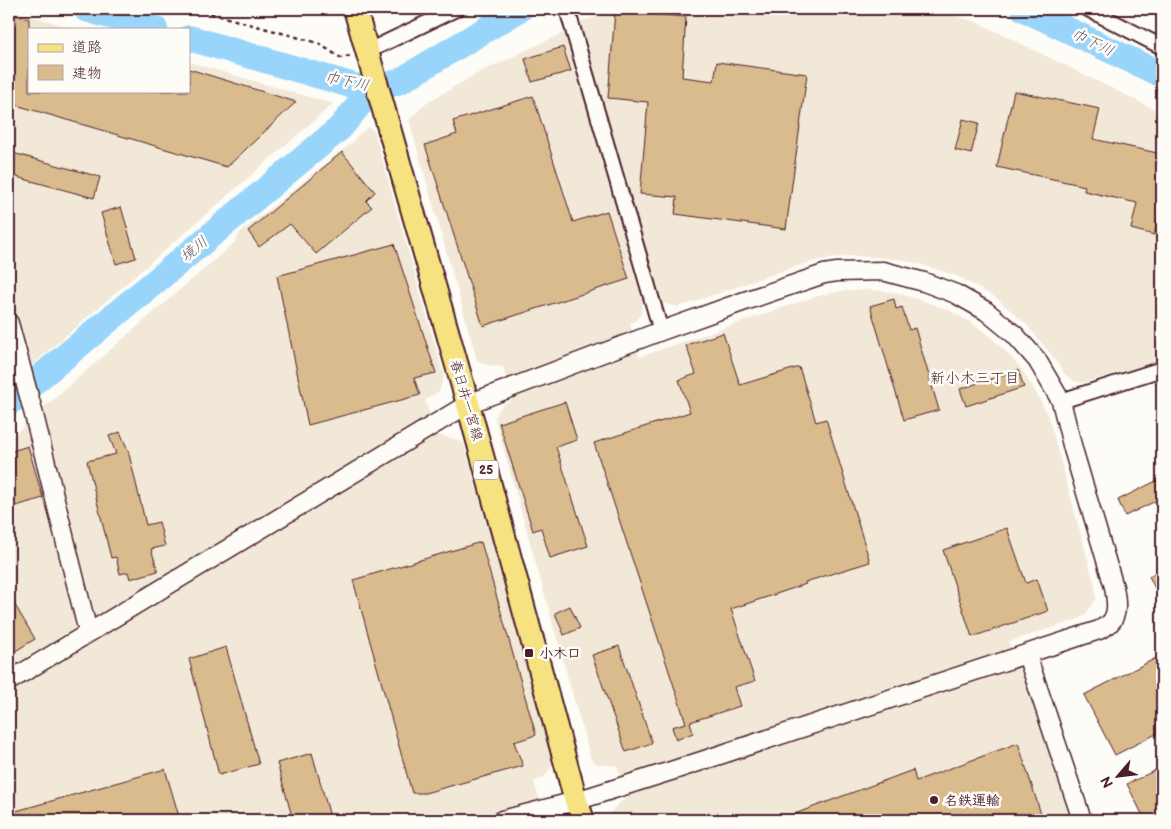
<svg xmlns="http://www.w3.org/2000/svg" width="1171" height="829" font-family="'Balsamiq Sans','Klee One',sans-serif">
<rect width="100%" height="100%" fill="#fdfcf7"/>
<filter id="ink" filterUnits="userSpaceOnUse"><feTurbulence type="fractalNoise" baseFrequency=".02" numOctaves="2"/><feDisplacementMap in="SourceGraphic" scale="10" xChannelSelector="R" yChannelSelector="G"/><feConvolveMatrix kernelMatrix="1 2 1 2 8 2 1 2 1" color-interpolation-filters="sRGB"/></filter>
<g filter="url(#ink)">
<g fill="#f2e8d7">
<path d="M9,9l66,20h-46v62h160v-29l144,42 -303,263 -21,-74z"/>
<path d="M619,9h310l48,13 185,91v247l-75,22 -5,1 -6,-1 -10,-7 -16,-22 -25,-30 -30,-26 -38,-21 -34,-11 -19,-5 -29,-3 -26,-1 -30,4 -25,7 -116,40 -16,-4 -8,-15 -77,-265z"/>
<path d="M565,32l77,268v8l-2,7 -5,6 -5,2 9,34 175,-60 27,-6 29,-1 23,2 21,6 33,11 25,14 18,13 15,15 14,15 14,21 15,28 47,171 1,13 -11,16 -8,5 -69,22 18,32 50,146h-468l2,-7 9,-10 9,-5 -11,-32 -19,-2 -7,-4 -96,-342 3,-7 6,-7 8,-4 -9,-33 -11,-1 -8,-2 -7,-4 -68,-240 16,-16 49,-29z"/>
<path d="M368,127l6,4 70,245 -5,15 -14,9 12,35 18,4 9,5 86,300 2,13 -1,11 -8,10 -9,4 12,38h-537v-381l20,-17 14,-14 191,-165 6,-10 115,-93v-2z"/>
</g>
<g fill="none" stroke-linecap="round" stroke-linejoin="round">
<g stroke="#99d5fa" stroke-width="26">
<path d="M86,9l69,20"/>
<path d="M1024,9l138,66"/>
<path d="M189,38l169,49c16,1 28,0 42,-6l120,-72"/>
<path d="M9,403l331,-275 33,-40"/>
</g>
</g>
<g fill="#dabb8d" stroke="#4a1f2b">
<path d="M615,11l71,6 -4,60 32,4 3,-19 90,12 -21,155 -111,-15 2,-17 -37,-3 8,-92 -40,-4z"/>
<path d="M9,13l20,6v72h160v-22l107,33 -69,65 -218,-64z"/>
<path d="M563,47l8,24 -39,11 -7,-23z"/>
<path d="M1014,91l86,18 -7,30 69,15v50l-8,31 -23,-6 6,-26 -53,-12 1,-5 -88,-19z"/>
<path d="M533,96l40,126 34,-11 22,68 -146,47 -58,-181 32,-11 -4,-13z"/>
<path d="M963,119l16,4 -8,31 -16,-4z"/>
<path d="M9,152l91,25 -6,21 -85,-23z"/>
<path d="M342,152l33,40 -9,9 6,6 -56,47 -26,-30 -31,23 -11,-16z"/>
<path d="M121,207l15,51 -20,6 -15,-51z"/>
<path d="M394,244l42,129 -22,5 6,17 -112,30 -31,-149z"/>
<path d="M894,299l2,10 6,-2 7,23 6,-2 24,82 -35,10 -34,-114z"/>
<path d="M723,333l17,52 59,-18 17,55 10,-3 44,143 -65,20 1,2 -75,25 24,72 -21,6 6,19 -50,16 3,11 -17,7 -4,-13 14,-4 -92,-280 96,-31 -11,-32 17,-6 -10,-29z"/>
<path d="M1018,370l6,17 -58,19 -6,-17z"/>
<path d="M565,402l12,38 -21,7 32,99 -38,12 -9,-30 -8,3 -34,-108z"/>
<path d="M120,432l8,18 18,75 13,-3 6,24 -14,3 7,22 -28,8 -2,-7 -8,2 -4,-17 -5,1 -24,-97 29,-7 -7,-18z"/>
<path d="M28,446l15,52 -34,10v-56z"/>
<path d="M1162,478v20l-37,18 -7,-16z"/>
<path d="M1007,528l19,55 11,-4 11,32 -76,26 -29,-87z"/>
<path d="M481,542l55,193 -22,7 9,24 -98,27h-13l-59,-213z"/>
<path d="M1162,569v34l-13,-27z"/>
<path d="M9,595l26,44 -26,16z"/>
<path d="M570,606l10,22 -16,7 -9,-22z"/>
<path d="M619,646l33,97 -26,9 -34,-97z"/>
<path d="M226,647l33,117 -40,11 -30,-116z"/>
<path d="M1162,655v76l-47,24 -31,-60z"/>
<path d="M1018,743l25,77h-262v-1l132,-49 3,11z"/>
<path d="M312,753l19,67h-38l-16,-57z"/>
<path d="M1162,767v51l-4,2h-13l-18,-36z"/>
<path d="M165,769l15,51h-171v-7z"/>
</g>
<g fill="none" stroke-linecap="round" stroke-linejoin="round">
<g stroke="#4a1f2b" stroke-width="18">
<g id="minor">
<path d="M567,9l94,322"/>
<path d="M1088,9l74,38"/>
<path d="M368,51l88,-42"/>
<path d="M1061,401l101,-32"/>
</g>
</g>
<g stroke="#4a1f2b" stroke-width="21">
<g id="tertiary">
<path d="M9,323l24,88 55,221"/>
<path d="M1027,655l55,165"/>
<path d="M9,681l459,-277 193,-73 81,-29 82,-28 13,-2 46,-1 41,11 32,12 30,17 29,24 22,25 24,41 12,48 41,138c2,12 5,27 -4,36 -3,3 -8,5 -11,7l-428,141 -95,30 -74,19"/>
</g>
</g>
<g stroke="#4a1f2b" stroke-width="26">
<path id="primary" d="M355,9l113,395 108,397 7,19"/>
</g>
<path stroke="#4a1f2b" stroke-width="2.5" stroke-dasharray="4 4" stroke-linecap="butt" d="M195,9l123,34 23,15 9,-2"/>
<use href="#minor" stroke="#fdfcf7" stroke-width="14"/>
<use href="#tertiary" stroke="#fdfcf7" stroke-width="18"/>
<use href="#primary" stroke="#f6e281" stroke-width="22"/>
</g>
</g>
<g fill="#4a1f2b" stroke="#fdfcf7" stroke-width="2">
<rect x="524" y="648" width="10" height="10" rx="2.5"/>
<circle cx="934" cy="800" r="5"/>
</g>
<g text-anchor="middle" stroke-width="5" stroke-linejoin="round" paint-order="stroke">
<rect fill="#fdfcf7" stroke="#806168" stroke-width="1" x="473.5" y="460.5" width="25" height="19" rx="4"/>
<g font-size="12" font-weight="bold" fill="#4a1f2b">
<text x="486" y="474">25</text>
</g>
<g font-size="14" fill="#4a1f2b" stroke="#fdfcf7">
<text transform="translate(467 400) rotate(74)" y="5">春日井一宮線</text>
</g>
<g font-size="14" font-weight="bold" fill="#4a1f2b" stroke="#fdfcf7" text-anchor="start">
<text x="539" y="658">小木口</text>
<text x="944" y="805">名鉄運輸</text>
</g>
<g font-size="15" font-style="italic" fill="#625669" stroke="#fdfcf7">
<text transform="translate(1093 42) rotate(26)" y="5">巾下川</text>
<text transform="translate(347 81) rotate(12)" y="5">巾下川</text>
<text transform="translate(194 249) rotate(-40)" y="5">境川</text>
</g>
<g font-size="15" fill="#4a1f2b" stroke="#fdfcf7">
<text x="975" y="383">新小木三丁目</text>
</g>
</g>
<rect width="1171" height="829" fill="none" stroke="#fdfcf7" stroke-width="30"/>
<rect x="15" y="15" width="1141" height="799" fill="none" stroke="#4a1f2b" stroke-width="2" filter="url(#ink)"/>
<rect x="28" y="28" width="162" height="65" fill="#fdfcf7" stroke="#b5a4a5"/>
<rect x="38" y="44" width="25" height="8" fill="#f6e281" stroke="#b5a4a5"/>
<text x="72" y="52" font-size="15" fill="#4a1f2b">道路</text>
<rect x="38" y="65" width="25" height="15" fill="#dabb8d" stroke="#b5a4a5"/>
<text x="72" y="78" font-size="15" fill="#4a1f2b">建物</text>
<g transform="translate(1118 776) rotate(242)" stroke="#fdfcf7" stroke-width="4" paint-order="stroke">
<path d="M0-4L9 19L0 12L-9 19Z" fill="#4a1f2b"/>
<text y="-8" font-size="14" font-weight="bold" text-anchor="middle" fill="#4a1f2b">N</text>
</g>
</svg>
